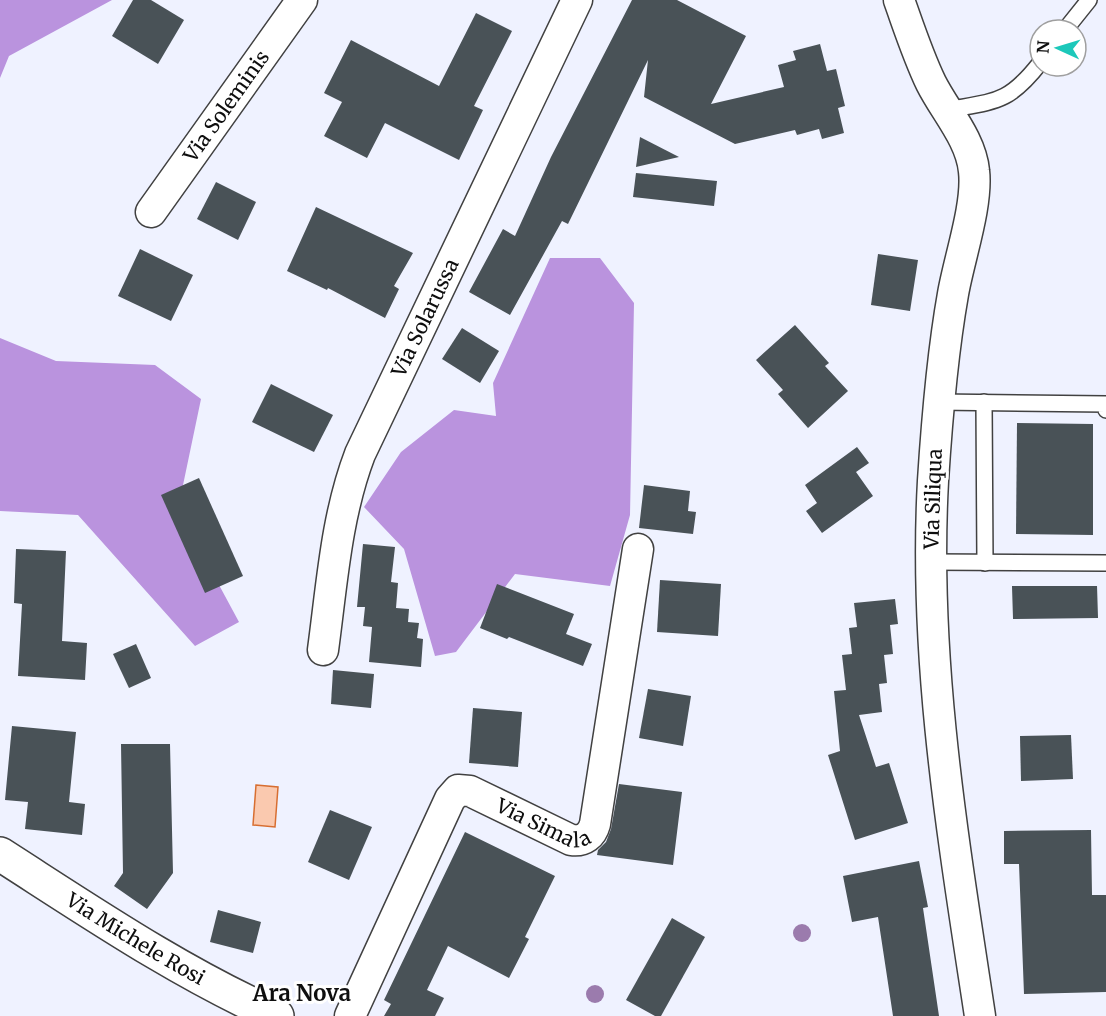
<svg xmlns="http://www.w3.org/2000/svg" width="1106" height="1016" font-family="Merriweather,serif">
<rect width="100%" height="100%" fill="#eff2ff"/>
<g fill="#ba93de">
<path d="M0,0h112l-103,56 -9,22z"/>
<path d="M550,258h50l34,45 -4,212 -20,71 -95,-12 -59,78 -21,4 -31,-107 -40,-42 37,-55 53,-42 42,6 -3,-33z"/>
<path d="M0,338l56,23 99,4 46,34 -23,110 61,113 -44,24 -117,-131 -78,-4z"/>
</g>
<path fill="#fac9af" stroke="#d76e31" stroke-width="1.5" d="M256,785l22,2 -3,40 -22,-2z"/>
<g fill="#495257">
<path d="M133,0h18l33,20 -26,44 -46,-28z"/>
<path d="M632,0h45l69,36 -35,68 73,-17 -6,-22 18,-5 -3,-9 27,-7 7,27 9,-2 9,37 -7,2 6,25 -22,6 -3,-10 -22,6 -2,-5 -60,14 -91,-47 4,-37 -80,164 -6,-3 -52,94 -41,-23 34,-63 12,7 36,-79z"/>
<path d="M476,13l36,18 -38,75 9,4 -24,50 -74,-37 -18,35 -43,-22 18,-34 -18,-9 27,-53 88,46z"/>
<path d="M640,137l39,20 -43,10z"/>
<path d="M636,173l81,8 -3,25 -81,-9z"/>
<path d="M216,182l40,20 -18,38 -41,-21z"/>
<path d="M316,207l97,46 -19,33 5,3 -14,29 -57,-30 -1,2 -40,-19z"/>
<path d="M140,249l53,26 -22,46 -53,-25z"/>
<path d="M878,254l40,6 -8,51 -39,-6z"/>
<path d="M795,325l34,38 -4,3 23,25 -40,37 -30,-34 5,-4 -27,-30z"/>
<path d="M462,328l37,23 -19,32 -38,-24z"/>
<path d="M271,384l62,31 -19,37 -62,-30z"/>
<path d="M1017,423l76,1v111l-77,-1z"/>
<path d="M857,447l12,16 -13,9 17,24 -51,37 -16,-22 11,-8 -12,-18z"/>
<path d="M199,478l44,98 -38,17 -44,-98z"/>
<path d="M644,485l46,6 -2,20 8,1 -3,22 -54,-6z"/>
<path d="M363,544l32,3 -4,35 7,1 -2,25 13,1 -1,13 11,1 -2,15 6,1 -2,28 -52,-5 3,-35 -9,-1 2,-19h-8z"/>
<path d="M16,549l50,2 -4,90 25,2 -2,37 -67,-4 4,-72 -8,-1z"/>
<path d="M660,580l61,4 -3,52 -61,-4z"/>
<path d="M497,584l77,30 -8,20 26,10 -9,22 -74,-29 -2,2 -27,-11z"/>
<path d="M1012,586h85l1,32 -85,1z"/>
<path d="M895,599l3,25 -8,1 3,29 -9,1 3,28 -8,1 3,28 -23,3 17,52 13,-4 19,60 -53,17 -27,-85 12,-4 -6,-60 12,-1 -4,-35 10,-1 -3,-26 8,-1 -3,-24z"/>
<path d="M136,644l15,34 -22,10 -16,-34z"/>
<path d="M333,670l41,4 -3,34 -40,-4z"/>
<path d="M648,689l43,7 -8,50 -44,-8z"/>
<path d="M473,708l49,4 -4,55 -49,-4z"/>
<path d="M12,726l64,6 -7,70 16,2 -3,31 -57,-6 3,-27 -23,-2z"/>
<path d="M1071,735l2,44 -52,2 -1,-45z"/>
<path d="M121,744h49l3,129 -26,36 -33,-23 9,-13z"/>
<path d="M619,784l63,8 -9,73 -76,-10 1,-5 8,-8 5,-13z"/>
<path d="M330,810l42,17 -23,53 -41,-18z"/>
<path d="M1091,830l1,65h14v97l-82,2 -5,-130h-15v-33z"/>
<path d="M465,832l90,44 -30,61 4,2 -20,39 -61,-32 -21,44 17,8 -9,18h-51l7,-12 -7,-4z"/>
<path d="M919,861l9,46 -5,1 16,108h-46l-15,-99 -26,5 -9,-46z"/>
<path d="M218,910l43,12 -8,31 -43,-11z"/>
<path d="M672,918l33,19 -44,79h-6l-29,-16z"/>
</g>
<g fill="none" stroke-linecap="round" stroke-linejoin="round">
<g stroke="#414141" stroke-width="18">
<g id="service">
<path d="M1065,30l24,-30"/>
<path d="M946,110c49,-9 62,-6 94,-47"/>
<path d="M938,402l168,2v6"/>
<path d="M984,402l1,161"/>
<path d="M931,562l175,1"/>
</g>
</g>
<g stroke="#414141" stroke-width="33">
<g id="minor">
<path d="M899,0c10,28 19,56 32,83 14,28 40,56 43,88 4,34 -15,88 -21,123 -11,62 -16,124 -20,187 -10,181 20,357 47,535"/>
<path id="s1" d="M151,212l151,-212"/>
<path id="s2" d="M323,650c9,-66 13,-133 37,-196l217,-454"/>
<path id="s3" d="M350,1016l100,-217 8,-9 12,1 101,49c13,2 21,-5 24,-16l43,-275"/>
</g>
</g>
<g stroke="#414141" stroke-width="36">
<g id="tertiary">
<path id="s4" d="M0,854c89,57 180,119 277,162"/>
</g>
</g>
<use href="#service" stroke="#fff" stroke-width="15"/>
<use href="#minor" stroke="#fff" stroke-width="30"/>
<use href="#tertiary" stroke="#fff" stroke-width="33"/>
</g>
<g fill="#9b7bad">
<circle cx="802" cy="933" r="9"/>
<circle cx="595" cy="994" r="9"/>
</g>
<g text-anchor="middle" stroke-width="6" stroke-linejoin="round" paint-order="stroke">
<g font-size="20" fill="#0e0e0e" stroke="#fff">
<text dy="7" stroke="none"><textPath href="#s1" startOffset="130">Via Soleminis</textPath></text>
<text dy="7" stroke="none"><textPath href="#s2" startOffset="351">Via Solarussa</textPath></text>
<text transform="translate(933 499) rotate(-88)" y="7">Via Siliqua</text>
<text dy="7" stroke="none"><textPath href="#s3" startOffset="344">Via Simala</textPath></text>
<text dy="7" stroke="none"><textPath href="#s4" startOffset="160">Via Michele Rosi</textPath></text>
</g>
<g font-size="22" font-weight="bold" fill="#0e0e0e" stroke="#fff">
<text x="302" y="1001">Ara Nova</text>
</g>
</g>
<g transform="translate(1058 48) rotate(274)"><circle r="28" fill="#ffffff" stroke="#9f9f9f" stroke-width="1.5"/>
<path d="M0-4.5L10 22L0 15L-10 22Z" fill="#1cc8ba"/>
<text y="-9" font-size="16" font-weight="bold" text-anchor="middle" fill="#0e0e0e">N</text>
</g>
</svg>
